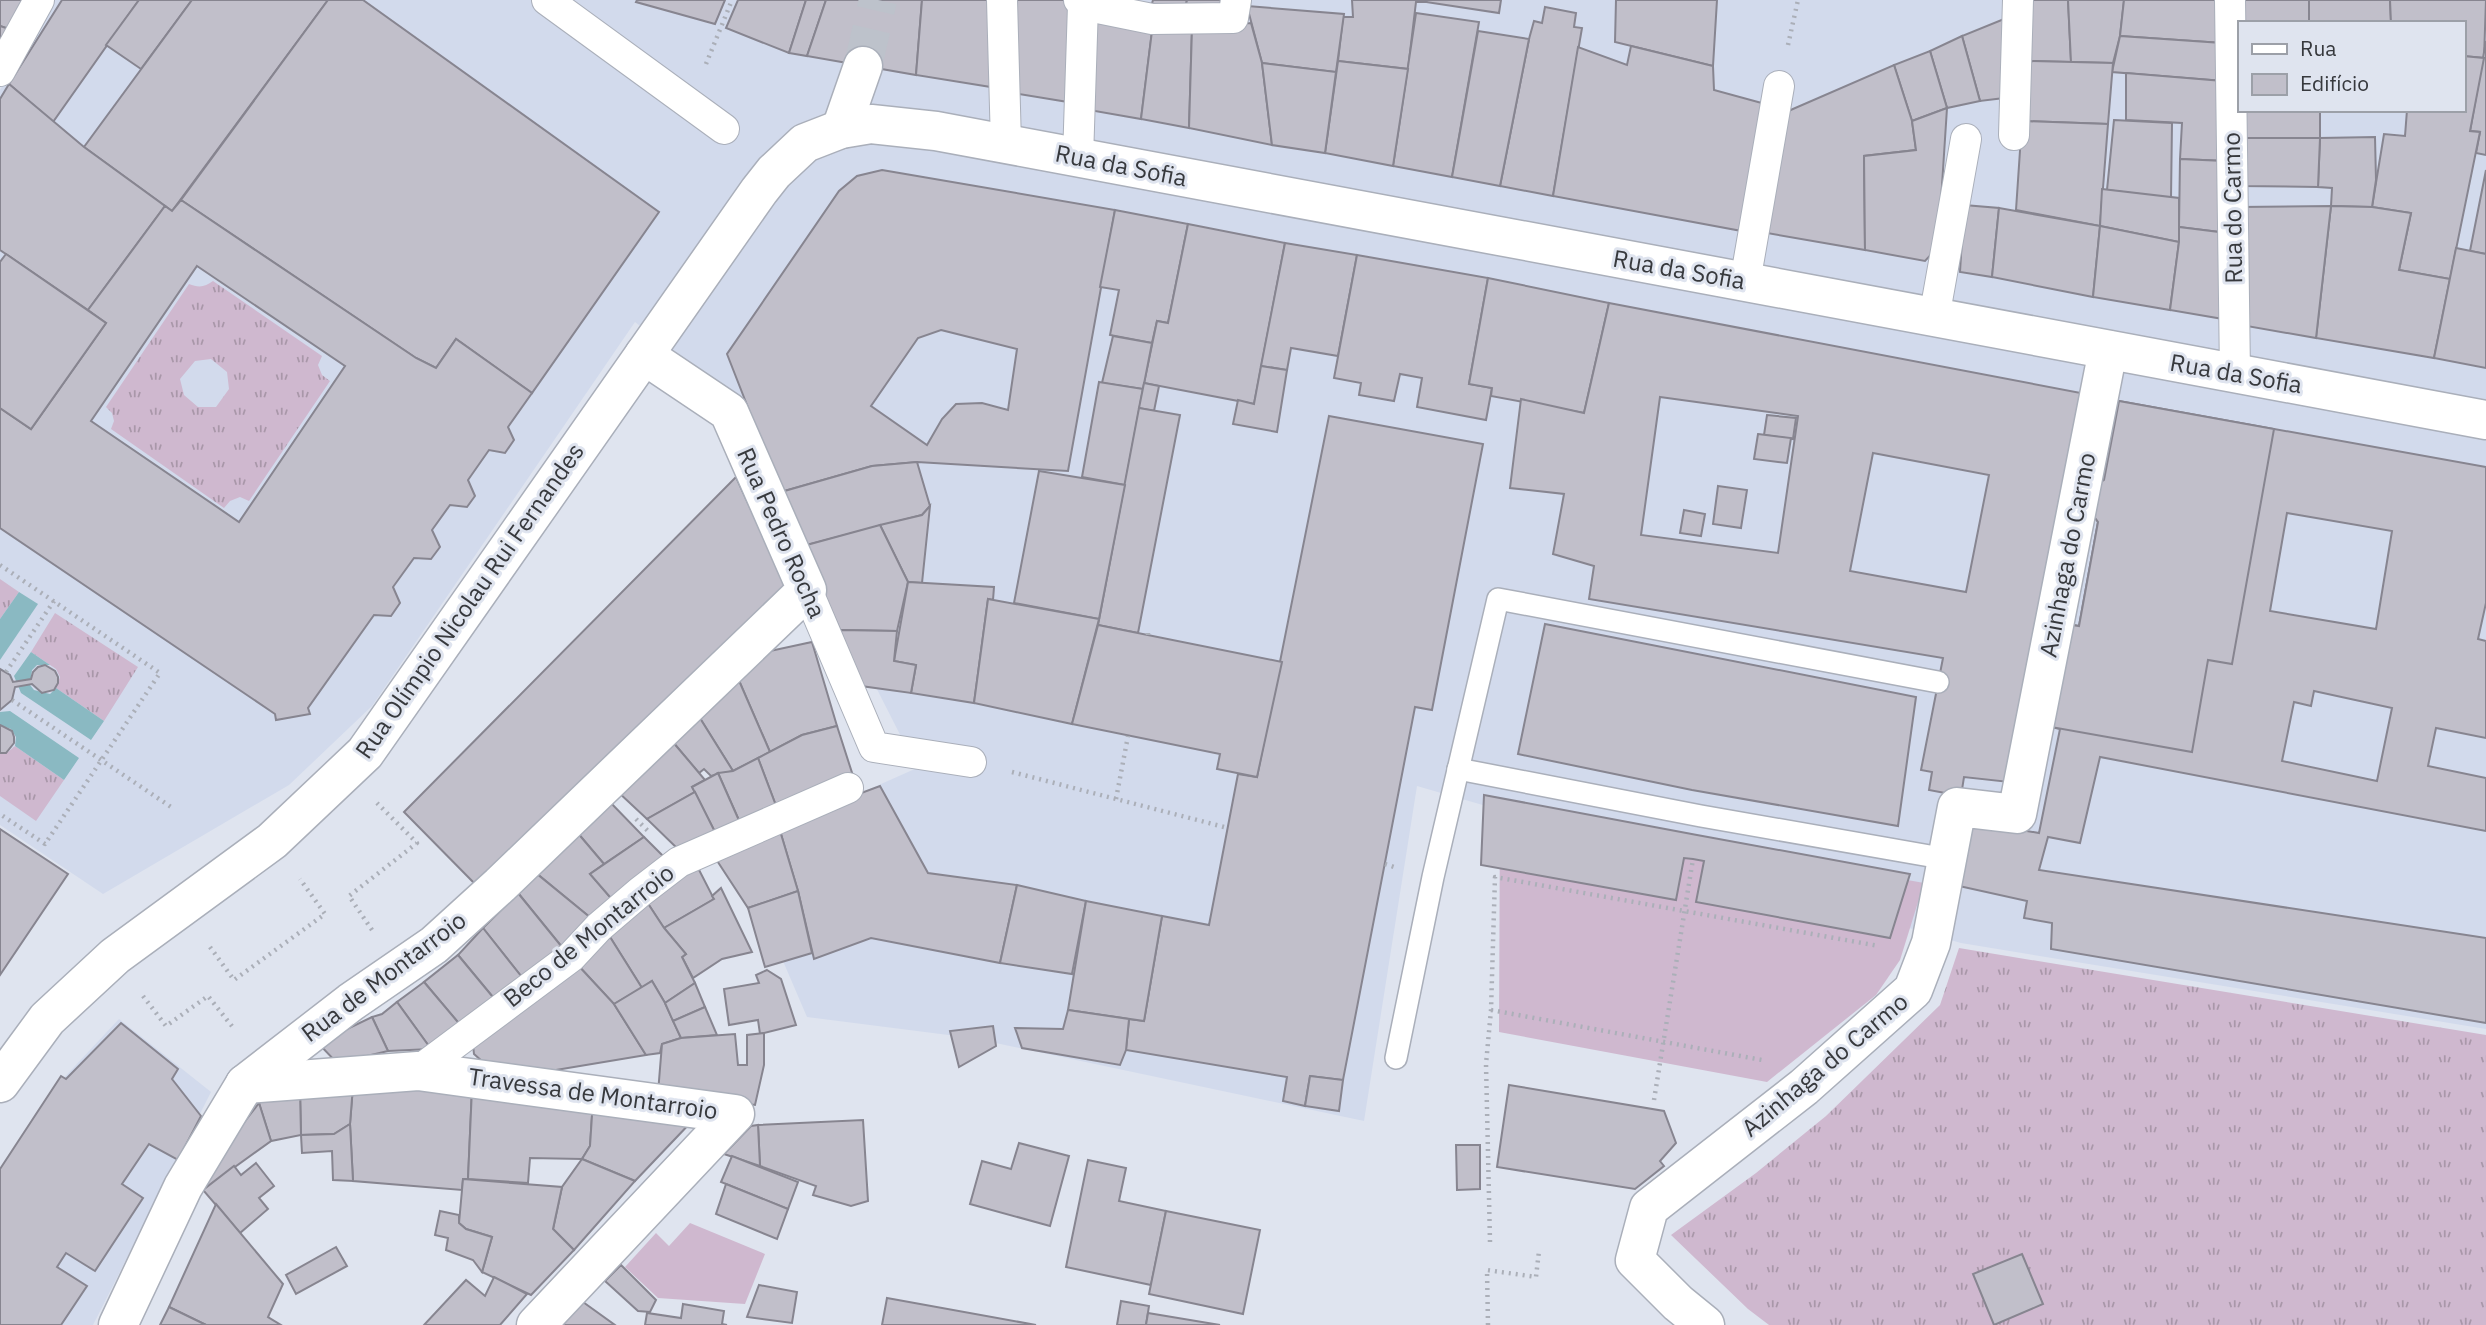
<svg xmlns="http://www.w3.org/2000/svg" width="2486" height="1325" font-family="'IBM Plex Sans',sans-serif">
<defs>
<pattern id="grass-tufts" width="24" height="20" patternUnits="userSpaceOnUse" patternTransform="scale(1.75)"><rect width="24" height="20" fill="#cfb8cf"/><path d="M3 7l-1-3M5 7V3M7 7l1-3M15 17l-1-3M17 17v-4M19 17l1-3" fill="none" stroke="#a997a9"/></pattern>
</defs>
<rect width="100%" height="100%" fill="#dfe4ef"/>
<g fill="#d2daec" fill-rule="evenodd">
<path d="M53,0h2433v1029l-525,-86 -544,-157 -53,335 -392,-83 -165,-21 -72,-168 182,-81 -191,-376 -91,-70 -263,384 -83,79 -186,109 -103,-69v-735zM2239,23h224v87h-224z"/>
<path d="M119,1019l92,73 -118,233h-93l61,-244z"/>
</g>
<g fill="url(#grass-tufts)" fill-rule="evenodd">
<path d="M213,281l109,75 -4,9 4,10 8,6 -81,120 -9,-4 -10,4 -6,7 -113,-79 3,-8 -2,-8 -6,-6 83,-123c10,4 16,3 24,-3zM211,359l16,13 2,17 -13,18h-18l-14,-12 -4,-16 15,-18z"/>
<path d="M0,579l19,13 -19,27z"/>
<path d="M55,613l83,54 -34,54 -48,-33 4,-11 -4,-8 -25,-17z"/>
<path d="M15,746l49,34 -28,41 -36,-25v-42l8,-2z"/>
<path d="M1959,948l527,87v290h-717l-21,-16 -77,-74 85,-62 70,-57 114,-111z"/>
</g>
<g fill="#cfb8cf">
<path d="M1500,806l424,77 -24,77 -24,35 -109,87 -268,-50z"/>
<path d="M690,1223l75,31 -20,50 -87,-6 -33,-31 31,-34 13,13z"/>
</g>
<g fill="#8ab9c2">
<path d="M19,592l19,12 -38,56v-41z"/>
<path d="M31,652l19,13h-13l-5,5 -2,15 4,5 16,4 6,-6 48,33 -13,19 -70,-47 -7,-17z"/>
<path d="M10,711l69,47 -15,22 -49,-34 1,-9 -5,-8 -11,-4v-13z"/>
</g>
<g fill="#c1bfca" stroke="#878590" stroke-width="2" fill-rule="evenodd">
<path d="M0,0h24l-15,29 -9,-3z"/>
<path d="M62,0h77l-86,122 -44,-38z"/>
<path d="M139,0h53l-51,69 -35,-24z"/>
<path d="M192,0h136l-156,211 -88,-64z"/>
<path d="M328,0h35l296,212 -127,181 -76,-54 -20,29 -20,-10 -235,-158z"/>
<path d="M637,0h88l-10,24 -79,-22z"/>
<path d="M738,0h68l-17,53 -63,-25z"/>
<path d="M806,0h20l-19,56 -18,-3z"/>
<path d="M826,0h96l-6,75 -109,-19z"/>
<path d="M922,0h71l4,88 -81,-13z"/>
<path d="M1009,0h61l4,103 -61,-10z"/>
<path d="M1153,0h34l-3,13 -35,1z"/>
<path d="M1187,0h34l-1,12 -36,1z"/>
<path d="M1352,0h75l-1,2h-10l-8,67 -70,-8 5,-44h10z"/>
<path d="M1427,0h74l-2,13 -73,-11z"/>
<path d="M1616,0h101l-4,66 -98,-24z"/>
<path d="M2023,0h45l3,62 -44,-1z"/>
<path d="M2068,0h56l-4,36 -7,27 -42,-1z"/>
<path d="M2124,0h98v43l-102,-7z"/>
<rect x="2239" y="0" width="70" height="23"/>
<path d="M2309,0h81l1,23h-82z"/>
<path d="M2390,0h96l-2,58 -21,-2v-33h-72z"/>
<path d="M1247,6l97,8 -8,58 -74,-9z"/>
<path d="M1545,7l31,6 -2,14 8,1 -29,168 -53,-10 29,-147 5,-18 8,2z"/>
<path d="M1416,13l63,9 -27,155 -59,-11z"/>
<path d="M2009,17l3,80 -32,4 -18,-65z"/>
<path d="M1086,18l67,5 -12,96 -52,-9z"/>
<path d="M1153,23l39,5 -3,100 -48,-9z"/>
<path d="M1251,23l11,40 10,82 -83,-17 3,-100z"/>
<path d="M0,26l9,3 -9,18z"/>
<path d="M1478,31l51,8 -29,147 -48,-9z"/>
<path d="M1962,36l18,65 -33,7 -17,-57z"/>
<path d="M2120,36l102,7 1,38 -111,-9z"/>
<path d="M2486,41v114l-10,-2 4,-21 -10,-1z"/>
<path d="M1631,46l82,20 1,24 55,15 -22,127 -194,-36 25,-149 49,18z"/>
<path d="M1930,51l17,57 -35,13 -18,-56z"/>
<path d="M2463,56l21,2 -14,73 10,1 -30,147 -51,-9 12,-57 -39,-6 12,-73 21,2 2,-26h56z"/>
<path d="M1338,61l70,8 -15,97 -68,-13z"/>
<path d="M2027,61l86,2 -5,61 -86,-3z"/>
<path d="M1262,63l74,9 -11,81 -53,-8z"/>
<path d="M1894,65l18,56 4,29 -52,6 1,94 -98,-17 19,-121z"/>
<path d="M2126,73l97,8 2,80 -45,-2 2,-36 -56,-3z"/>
<path d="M9,84l75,63 81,59 -77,104 -88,-60v-151z"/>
<path d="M1947,108l-9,139 -13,14 -60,-11 -1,-94 52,-6 -4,-29z"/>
<path d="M2240,110h80v28h-79z"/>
<path d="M2114,120l58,3 -1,75 -64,-8z"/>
<path d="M2022,121l86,3 -8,102 -84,-16z"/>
<path d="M2375,137l1,43 -4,27 -41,-1 1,-18 -14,-1 2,-49z"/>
<path d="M2241,138h79l-2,49 -78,-1z"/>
<path d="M2180,159l45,2 2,72 -48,-6z"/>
<path d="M882,170l233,40 -47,261 -151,-9 -45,4 -91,26 -54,-138 112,-163 18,-15zM941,330l76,19 -9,61 -26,-7 -26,1 -14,15 -15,26 -56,-39 47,-68z"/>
<path d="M2486,170v84l-16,-3z"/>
<path d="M2102,189l77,9v44l-79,-16z"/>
<path d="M181,200l235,158 20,10 20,-29 76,54 -24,34 6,13 -9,13 -16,-3 -21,30 7,16 -8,11 -17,-2 -18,25 8,17 -9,12 -17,-1 -21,29 7,16 -9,13 -17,-1 -66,93 2,6 -34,6 -1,-6 -275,-186v-120l31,21 75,-106 -18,-13 77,-104 7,5zM197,266l148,100 -106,156 -148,-101z"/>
<path d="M1964,205l35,3 -7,69 -32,-5z"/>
<path d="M2331,206l41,1 39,6 -12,57 51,9 -16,79 -118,-20z"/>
<path d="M2331,206l-15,132 -75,-13 -1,-118z"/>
<path d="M1999,208l101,18 -7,71 -101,-20z"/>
<path d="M1115,210l73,14 -20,99 -11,-2 -5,22 -42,-8 9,-45 -19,-3z"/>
<path d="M1188,224l97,19 -31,161 -110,-21 13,-62 11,2z"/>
<path d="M2100,226l79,16 -9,68 -77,-13z"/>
<path d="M2179,227l48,6 -4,86 -53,-9 9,-68z"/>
<path d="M1285,243l72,12 -19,101 -47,-8 -4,22 -26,-4z"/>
<path d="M2456,248l30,6v114l-52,-10z"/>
<path d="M6,254l100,69 -75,106 -31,-21v-146z"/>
<path d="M1357,255l131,23 -19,106 23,4 -6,32 -69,-13 5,-29 -22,-4 -6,27 -35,-6 2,-12 -27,-5z"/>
<path d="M1488,278l121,25 -25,110 -93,-17 1,-8 -23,-4z"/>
<path d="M1609,303l477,91 -77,388 -45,-5 -3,19 -32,-6 3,-18 -11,-2 22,-112 -354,-59 5,-33 -41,-12 11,-60 -54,-6 11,-89 63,14zM1660,397l138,19 -20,137 -137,-18zM1873,453l116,22 -23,117 -116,-21z"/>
<path d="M1113,336l39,7 -9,46 -41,-6z"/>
<path d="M1261,366l26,4 -10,62 -44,-8 5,-24 16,4z"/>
<path d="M1099,382l44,7 -18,96 -43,-8z"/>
<path d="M1144,383l15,3 -5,25 -15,-3z"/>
<path d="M2119,401l367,66v136l-8,36 8,2v97l-50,-10 -8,38 58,12v53l-386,-74 -20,86 -32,-6 -9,33 447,68v85l-435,-74 1,-26 -28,-5 3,-17 -68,-15 14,-64 66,11 21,-104 -9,-2 15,-103 13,2 19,-104 -8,-11 5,-25 9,-6zM2287,513l105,18 -16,98 -106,-18zM2314,691l78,17 -15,73 -95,-20 12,-59 17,4z"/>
<path d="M2119,401l155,28 -42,235 -24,-4 -16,92 -141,-25 15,-103 13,2 19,-104 -8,-11 5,-25 9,-6z"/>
<path d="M1139,408l41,7 -42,218 -40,-8z"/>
<path d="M1767,415l29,3 -3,21 -29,-4z"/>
<path d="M1329,416l154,28 -51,266 -17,-3 -72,373 -33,-4 -5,30 -22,-5 4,-24 -161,-27 3,-31 15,2 18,-105 47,9 29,-151 19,3z"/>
<path d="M1758,434l33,4 -4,25 -33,-4z"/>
<path d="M917,462l13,44 -8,9 -119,31 -22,-54 91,-26z"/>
<path d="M1039,471l86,14 -26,134 -85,-16z"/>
<path d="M736,477l51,111 -308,300 -75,-76z"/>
<path d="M1718,486l29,4 -6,38 -28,-4z"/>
<path d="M930,506l-8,77 -14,-1 -28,-57 42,-10z"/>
<path d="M1684,510l21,4 -4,22 -21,-3z"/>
<path d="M880,525l28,57 -11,49 -57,-1 -37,-84z"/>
<path d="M908,582l86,5 -1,13 -5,-1 -14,104 -63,-10 5,-28 -22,-4z"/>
<path d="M988,599l111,20 -27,105 -98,-21z"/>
<path d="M1545,624l371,73 -18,129 -206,-36 -174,-36z"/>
<path d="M1098,625l184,37 -25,115 -40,-8 3,-15 -148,-30z"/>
<path d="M840,630l57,1 -3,30 22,4 -5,28 -50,-7z"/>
<path d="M812,642l25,84 -35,9 -32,17 -33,-76 24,-23z"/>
<path d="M45,665l10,6 3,6v6l-4,7 -12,3 -10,-9 -17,3 -3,13 -12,10v-41l10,6 3,7 18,-3 2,-7 5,-5z"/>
<path d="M737,676l33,76 -37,19 -35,-56z"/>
<path d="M698,715l35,56 -22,5 -7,-7 -5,4 -27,-32z"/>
<path d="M0,725l12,6 2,6v6l-8,10h-6z"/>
<path d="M837,726l18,56 -77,29 -20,-53 44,-23z"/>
<path d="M672,741l33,39 -13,7 3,5 -48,27 -30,-28z"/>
<path d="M758,758l20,53 -37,14 -23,-52 15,-2z"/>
<path d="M718,773l23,52 -25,9 -24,-47z"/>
<path d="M880,786l48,87 89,12 -17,78 -129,-25 -57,21 -16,-68 -20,-67z"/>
<path d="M695,792l21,42 -34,19 -35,-34z"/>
<path d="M1484,795l213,40 213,39 -20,64 -194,-36 8,-41 -11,-2 -9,-1 -8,42 -195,-35z"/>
<path d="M608,800l36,37 -40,27 -28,-33z"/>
<path d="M778,824l20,67 -50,17 -36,-55z"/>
<path d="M0,829l68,45 -68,101z"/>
<path d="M576,831l28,33 -14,10 26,30 -19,19 -62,-51z"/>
<path d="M644,837l26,26 -54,41 -26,-30z"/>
<path d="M696,864l18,35 -50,29 -21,-32z"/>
<path d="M537,874l60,49 -31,29 -48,-59z"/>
<path d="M1017,885l69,16 -14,73 -72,-11z"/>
<path d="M721,888l31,64 -30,7 -29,19 -11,-21 4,-3 -22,-26 50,-29 -2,-3z"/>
<path d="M798,891l14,62 -47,14 -17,-59z"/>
<path d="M518,893l48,59 -41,29 -42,-53z"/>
<path d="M643,896l21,32 22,26 -4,3 13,26 -30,20 -13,-22 -10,7 -37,-59z"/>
<path d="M1086,901l76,15 -18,105 -76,-11z"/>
<path d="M483,928l42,53 -28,21 -39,-47z"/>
<path d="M605,929l37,59 -28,16 -39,-42z"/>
<path d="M458,955l39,47 -35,25 -38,-45z"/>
<path d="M575,962l39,42 32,51 -96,16 -67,-9 -9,-8 -1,-9z"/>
<path d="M767,970l14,9 15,46 -36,9 -2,-14 -29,5 -5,-36 35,-6 -3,-8z"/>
<path d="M652,981l13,22 16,35 -19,6 -2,9 -14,2 -32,-51z"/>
<path d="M424,982l38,45 -31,22 -34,-47z"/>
<path d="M695,983l10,24 -32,14 -8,-18z"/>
<path d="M397,1002l34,47 -43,2 -16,-34 10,-3z"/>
<path d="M705,1007l12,28 -36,3 -8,-17z"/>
<path d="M1068,1010l61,9 -3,31 -6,15 -98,-17 -7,-20 48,1z"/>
<path d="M372,1017l16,34 -51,12 -19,-20z"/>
<path d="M121,1023l57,46 -6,10 29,37 -23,44 -29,-16 -27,40 21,14 -48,73 -29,-18 -9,14 30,19 -26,39h-61v-156l61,-93 5,3z"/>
<path d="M993,1026l3,20 -37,21 -9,-36z"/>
<path d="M764,1033v32l-9,40 -97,-12 4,-49 19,-6 54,-4 3,31h9v-30z"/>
<path d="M1310,1076l33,4 -4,31 -34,-5z"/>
<path d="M1509,1085l155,26 12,32 -16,18 4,5 -29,23 -138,-22z"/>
<path d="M353,1086l119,2 -4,91h-5l-1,11 -109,-9 -3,-57z"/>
<path d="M353,1086l-3,38 -16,10 -33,1 -1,-44z"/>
<path d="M472,1088l121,12 -3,46 -8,13 -52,-1 -2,25 -60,-4z"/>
<path d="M300,1091l1,44 -30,6 -12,-38 12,-8z"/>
<path d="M593,1100l100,20 -58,61 -53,-22 8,-13z"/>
<path d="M259,1103l12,38 -68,49 36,-61z"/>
<path d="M863,1120l5,81 -17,5 -38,-11 3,-9 -56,-20 -2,-41z"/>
<path d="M350,1124l3,57 -20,-1 -1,-29 -30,2 -1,-18 33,-1z"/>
<path d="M758,1125l2,41 -36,-12 27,-28z"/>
<path d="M1019,1143l50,13 -19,70 -80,-22 12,-43 29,8z"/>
<path d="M1456,1145h24v44l-23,1z"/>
<path d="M732,1156l66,26 -10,27 -67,-27z"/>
<path d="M582,1159l53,22 -61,69 -21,-21 9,-42z"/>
<path d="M1088,1160l38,8 -7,33 47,10 -15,74 -85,-18z"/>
<path d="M256,1163l18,23 -15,12 9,11 -28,24 -37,-43 31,-24 7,9z"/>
<path d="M463,1179l99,8 -9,42 21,21 -43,45 -49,-23 10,-35 -26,-8 -7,-6z"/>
<path d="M726,1184l62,25 -11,30 -61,-25z"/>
<path d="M216,1204l67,80 -15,33 13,8h-75l-37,-18z"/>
<path d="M440,1211l19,4v8l7,6 26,8 -10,35 -9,-12 -27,-10 2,-12 -13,-3z"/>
<path d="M1166,1211l94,19 -17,84 -94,-20z"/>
<path d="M336,1247l11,19 -51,28 -10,-19z"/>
<path d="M2022,1254l21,50 -49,21 -21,-51z"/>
<path d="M621,1265l35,35 -6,12 -12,-1 -33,-30z"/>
<path d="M494,1277l33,17 -27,31h-76l42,-45 19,16z"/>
<path d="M759,1285l38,7 -5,31 -45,-6z"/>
<path d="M887,1298l149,27h-154z"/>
<path d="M1121,1301l28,5 -3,19h-29z"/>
<path d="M583,1302l32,23h-53z"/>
<path d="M683,1304l41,7 -2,13 5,1h-82l2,-12 34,5z"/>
<path d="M169,1307l37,18h-46z"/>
<path d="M1148,1313l72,12h-74z"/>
</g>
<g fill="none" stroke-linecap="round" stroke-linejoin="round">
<path stroke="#bdc2cb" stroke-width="38" stroke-dasharray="38 19" stroke-linecap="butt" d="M863,66l15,-66"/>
<g stroke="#aaafba" stroke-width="24">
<g id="service">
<path d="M1458,769l243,47 246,43"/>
<path d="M1396,1058l37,-181 65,-278 440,83"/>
</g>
</g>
<g stroke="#aaafba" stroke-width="32">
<g id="pedestrian">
<path d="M547,0l177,129"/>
<path d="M1002,0l4,144"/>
<path d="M2230,0l5,374"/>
<path d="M1083,5l69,14 81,-1 3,-18"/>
<path d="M0,71l39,-71"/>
<path d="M2014,135l4,-135"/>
<path d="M1078,158l5,-153 -4,-5"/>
<path d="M1745,282l34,-196"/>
<path d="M1934,318l32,-179"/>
<path d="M807,590l67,157 97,15"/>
<path d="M418,1071l153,-114 28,-30 41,-35 39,-30 169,-74"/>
</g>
</g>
<g stroke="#aaafba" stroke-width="41">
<g id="minor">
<path d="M841,129l22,-63"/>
<path d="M245,1084l173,-13 317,43 -199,211"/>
<path d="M118,1325l65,-138 62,-103 106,-82 83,-57 66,-60 307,-295 -78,-178 -85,-57"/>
<path d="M1705,1325l-27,-22 -43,-43 14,-52 155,-121 109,-97 18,-47 26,-136 60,7 91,-464"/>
</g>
</g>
<g stroke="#aaafba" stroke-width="41">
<path id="secondary" d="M0,1083l47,-64 68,-63 157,-115 93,-88 394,-562 15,-19 31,-29 36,-14 30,-5 65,7 1550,289"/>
</g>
<g stroke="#abafb8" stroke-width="4.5" stroke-dasharray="2 5" stroke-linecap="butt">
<path d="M1788,45l10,-45"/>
<path d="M706,64l26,-64"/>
<path d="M0,565l160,108 -115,171 -45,-30"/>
<path d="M1148,635v-2"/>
<path d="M6,672l48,-71"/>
<path d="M12,700l162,109"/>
<path d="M1012,772l216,56"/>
<path d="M1116,799l12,-63"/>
<path d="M636,819l13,13"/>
<path d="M1385,864l12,4"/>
<path d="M372,930l-23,-34 68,-53 -40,-40"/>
<path d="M210,947l24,33 91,-66 -25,-35"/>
<path d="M143,996l23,30 42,-30 27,34"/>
<path d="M1491,1010l271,50"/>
<path d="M1654,1100l39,-241"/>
<path d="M1490,1242l-4,-178 5,-54 4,-133 384,69"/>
<path d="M1488,1325l-1,-55 49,7 3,-26"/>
</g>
<use href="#service" stroke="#fff" stroke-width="21"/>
<use href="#pedestrian" stroke="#fff" stroke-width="30"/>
<use href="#minor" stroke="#fff" stroke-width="38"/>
<use href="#secondary" stroke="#fff" stroke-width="38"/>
</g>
<g text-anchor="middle" stroke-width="6" stroke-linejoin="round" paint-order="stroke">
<g font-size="24" fill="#37393d" stroke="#dfe4ef">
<text transform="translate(1121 166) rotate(11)" y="8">Rua da Sofia</text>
<text transform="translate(2233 208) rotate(-91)" y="8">Rua do Carmo</text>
<text transform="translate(1679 270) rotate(10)" y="8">Rua da Sofia</text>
<text transform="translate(2236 374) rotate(10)" y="8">Rua da Sofia</text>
<text transform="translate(781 533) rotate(66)" y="8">Rua Pedro Rocha</text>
<text transform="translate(2068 555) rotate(-79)" y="8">Azinhaga do Carmo</text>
<text transform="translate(470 601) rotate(-55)" y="8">Rua Olímpio Nicolau Rui Fernandes</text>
<text transform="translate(589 936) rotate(-39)" y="8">Beco de Montarroio</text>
<text transform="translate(384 977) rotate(-37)" y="8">Rua de Montarroio</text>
<text transform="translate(1825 1065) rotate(-40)" y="8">Azinhaga do Carmo</text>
<text transform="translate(593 1094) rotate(8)" y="8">Travessa de Montarroio</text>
</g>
</g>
<rect x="2238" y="21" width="228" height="91" fill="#dfe4ef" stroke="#9ca0a8" stroke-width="2"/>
<rect x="2252" y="44" width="35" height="10" fill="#ffffff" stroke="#9ca0a8" stroke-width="2"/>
<text x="2300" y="56" font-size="21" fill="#37393d">Rua</text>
<rect x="2252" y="74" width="35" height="21" fill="#c1bfca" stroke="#9ca0a8" stroke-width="2"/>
<text x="2300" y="91" font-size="21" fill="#37393d">Edifício</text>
</svg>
